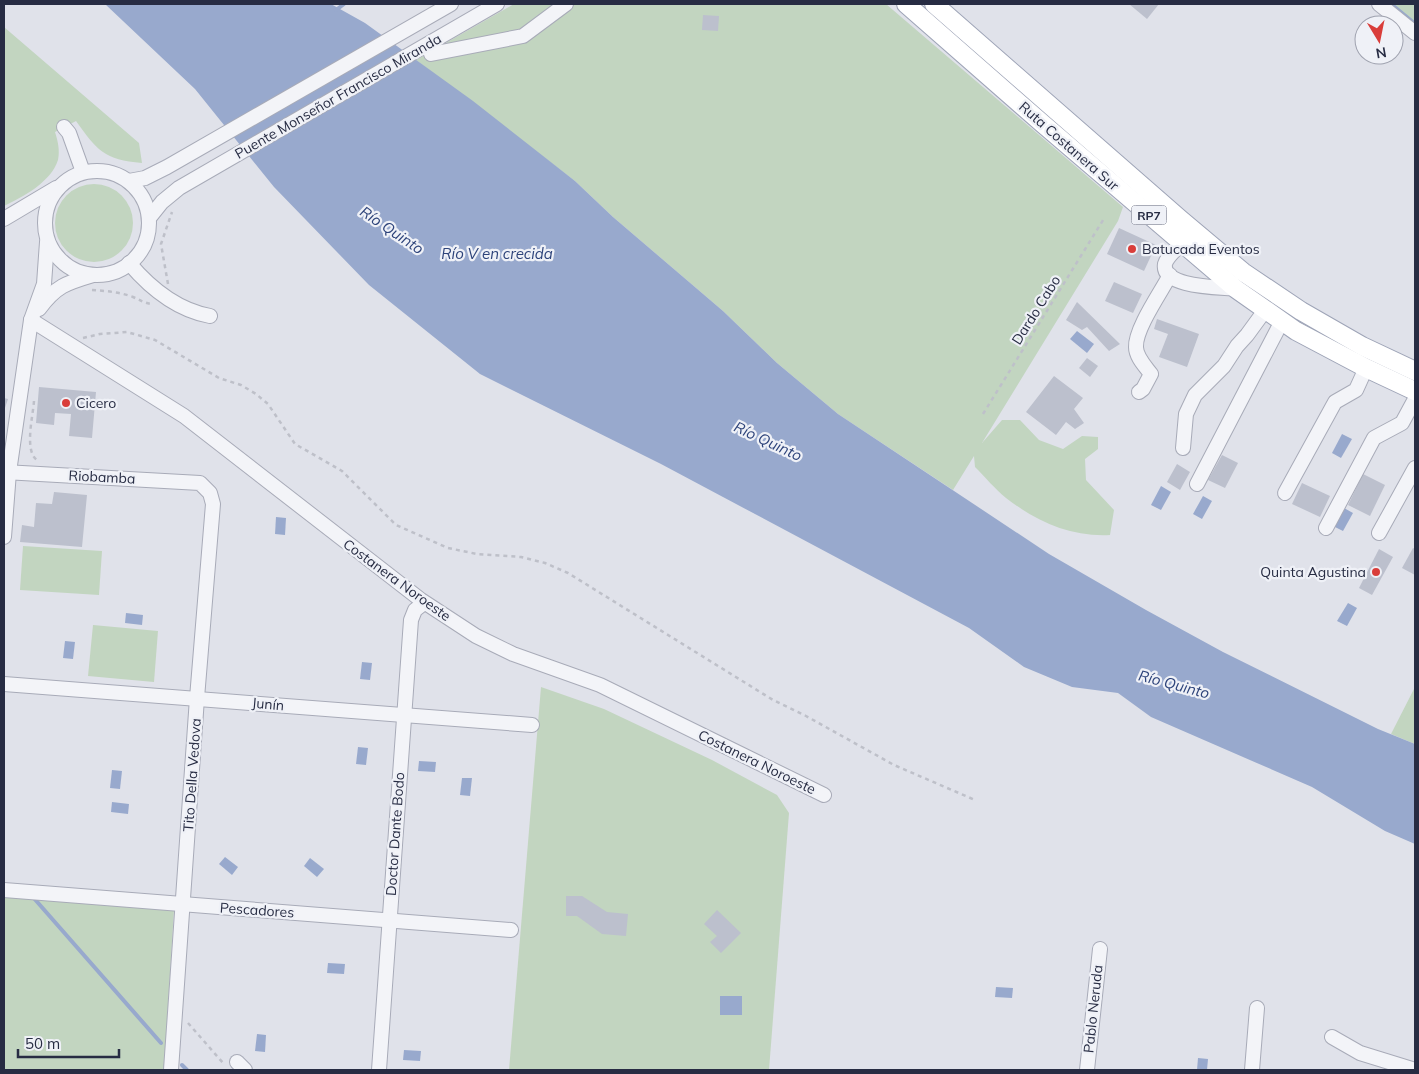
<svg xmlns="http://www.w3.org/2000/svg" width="1419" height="1074" font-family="Mulish,sans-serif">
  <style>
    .green { fill: #c2d5c0 }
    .water { fill: #98a9cd }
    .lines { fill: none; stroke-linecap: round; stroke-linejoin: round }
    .stream { stroke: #98a9cd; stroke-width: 4 }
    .building { fill: #bcc0cd }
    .minor-casing { stroke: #a8abb8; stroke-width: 16 }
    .major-casing { stroke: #9ea4b7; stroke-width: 20 }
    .path { stroke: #bec0c9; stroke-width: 2.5; stroke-dasharray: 4 4; stroke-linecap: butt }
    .minor { stroke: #f3f4f8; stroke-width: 14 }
    .major { stroke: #fff; stroke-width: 18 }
    .poi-dot { fill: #d93d3a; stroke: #eff1f7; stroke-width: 2 }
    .labels { text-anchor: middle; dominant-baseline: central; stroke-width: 4.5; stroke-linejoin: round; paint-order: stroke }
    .shield { fill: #eff1f7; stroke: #636779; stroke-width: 1 }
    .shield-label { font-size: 12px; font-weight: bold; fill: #272c43 }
    .street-label { font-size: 14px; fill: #272c43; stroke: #eff1f7 }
    .poi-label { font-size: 14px; fill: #272c43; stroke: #eff1f7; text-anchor: start }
    .water-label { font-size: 15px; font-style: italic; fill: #2d437a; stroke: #eff1f7 }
  </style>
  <rect width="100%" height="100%" fill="#e0e2ea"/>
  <g class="green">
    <path d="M514,4H886L1123,207L1118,221L982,443L1002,420H1020L1039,440L1063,449L1082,436L1098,437V449L1085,459L1086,480L1114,510L1110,535C1071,537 1037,522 1006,498C995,489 985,477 975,467L974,456L953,490L838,414L777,363L723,311L613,217L575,181L416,60Z"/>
    <polygon points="1391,4 1415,4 1415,24 1414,23"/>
    <path d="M4,27L139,143L142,163C104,160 97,150 76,121L55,132C58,141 60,151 58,160C51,182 23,197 4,206Z"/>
    <circle cx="94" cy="223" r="39"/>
    <polygon points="23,546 102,551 99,595 20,590"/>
    <polygon points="93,625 158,631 154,682 88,676"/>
    <polygon points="541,687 604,709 712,760 777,795 789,813 769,1070 509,1070"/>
    <polygon points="1415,687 1415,744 1391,734"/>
    <polygon points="4,895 174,910 164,1070 4,1070"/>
  </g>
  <g class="water">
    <polygon points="105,4 331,4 365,23 473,101 575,181 613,217 723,311 777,363 838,414 1049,554 1146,610 1223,652 1378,729 1415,744 1415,844 1385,831 1312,787 1151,717 1118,693 1072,687 1024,667 969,628 661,464 480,374 369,285 274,187 195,89"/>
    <polygon points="1077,331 1094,344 1087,353 1070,339"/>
    <polygon points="1342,434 1352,439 1341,458 1332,453"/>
    <polygon points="1161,486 1171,492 1161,510 1151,505"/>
    <polygon points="1203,496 1212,501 1202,519 1193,514"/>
    <polygon points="1344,508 1353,513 1343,531 1333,526"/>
    <polygon points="276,517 286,518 285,535 275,534"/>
    <polygon points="1348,603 1357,608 1347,626 1337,621"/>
    <polygon points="126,613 143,615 142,625 125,623"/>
    <polygon points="65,641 75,642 73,659 63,658"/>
    <polygon points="362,662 372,663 370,680 360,679"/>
    <polygon points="358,747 368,748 366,765 356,764"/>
    <polygon points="419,761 436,762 435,772 418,771"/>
    <polygon points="112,770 122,771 120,789 110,788"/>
    <polygon points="462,778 472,778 470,796 460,795"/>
    <polygon points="112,802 129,804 128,814 111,812"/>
    <polygon points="225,857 238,867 232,875 219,864"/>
    <polygon points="310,858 324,869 317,877 304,866"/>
    <polygon points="328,963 345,964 344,974 327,973"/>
    <polygon points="996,987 1013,988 1012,998 995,997"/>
    <rect x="720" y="996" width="22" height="19"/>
    <polygon points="257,1034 266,1035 265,1052 255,1051"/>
    <polygon points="404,1050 421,1051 420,1061 403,1060"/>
    <polygon points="1198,1058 1208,1059 1207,1070 1197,1070"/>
  </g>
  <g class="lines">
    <g class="stream">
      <polyline points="1391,4 1414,23"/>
      <polyline points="336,10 344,4"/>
      <polyline points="32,896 161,1043"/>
      <polyline points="182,1065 187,1070"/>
    </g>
  </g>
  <g class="building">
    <polygon points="1129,4 1159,4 1147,19"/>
    <polygon points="703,15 719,16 718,31 702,30"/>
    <polygon points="1119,228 1156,245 1144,271 1107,254"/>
    <polygon points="1114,282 1142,294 1133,313 1105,301"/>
    <polygon points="1077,302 1120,344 1109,351 1087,327 1082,330 1066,320"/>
    <polygon points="1157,319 1199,334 1187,367 1159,357 1168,334 1154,329"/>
    <polygon points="1087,358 1098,366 1090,377 1079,368"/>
    <polygon points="1054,376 1083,398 1074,409 1084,423 1075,429 1066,422 1056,435 1026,412"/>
    <polygon points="39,387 96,392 92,438 69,436 71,414 55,413 54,425 36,423"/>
    <polygon points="4,398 8,399 4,411"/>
    <polygon points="1222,455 1238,463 1225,488 1208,480"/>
    <polygon points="1177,464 1190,472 1180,490 1167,482"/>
    <polygon points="1363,474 1385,485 1370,516 1348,505"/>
    <polygon points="1302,483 1330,496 1320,517 1292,504"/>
    <polygon points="54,492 87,495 82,547 20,542 22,525 34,527 36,503 52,504"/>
    <polygon points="1413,548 1415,549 1415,575 1402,568"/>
    <polygon points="1379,549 1393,557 1372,595 1359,588"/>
    <polygon points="566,896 582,896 607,912 628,914 626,936 602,934 577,916 566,916"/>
    <polygon points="717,910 741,933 721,953 710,942 717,936 704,924"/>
  </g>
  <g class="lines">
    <g class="minor-casing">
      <g id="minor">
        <polyline points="1379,4 1415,33"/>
        <polyline points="431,54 523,36 566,4"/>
        <polyline points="64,127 69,133 83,172"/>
        <circle cx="97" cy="223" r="52"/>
        <polyline points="129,181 145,178 167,167 451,4"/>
        <polyline points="150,217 162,202 179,188 497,4"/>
        <polyline points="4,219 56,188"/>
        <path d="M1182,243C1177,249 1167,256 1165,264C1161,288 1222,287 1236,289"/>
        <path d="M129,263C151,289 177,310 210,316"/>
        <path d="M39,309C56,286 66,283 93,275"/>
        <polyline points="31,320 184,416 421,600 476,636 513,654 600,685 824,795"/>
        <path d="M1139,392L1143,389L1151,374C1145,366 1136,357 1136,347C1135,329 1161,292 1170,275"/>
        <polyline points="1183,448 1186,414 1195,395 1224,366 1237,346 1247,335 1266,309"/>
        <polyline points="4,472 200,483 210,493 213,504 197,698 171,1070"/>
        <polyline points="1197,484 1282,321"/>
        <polyline points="1285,493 1335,402 1356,390 1366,368"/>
        <polyline points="1326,528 1374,438 1402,423 1415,399"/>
        <polyline points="1379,533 1415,468"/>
        <polyline points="4,537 9,472 31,320 44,284 47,242"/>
        <polyline points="4,684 532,725"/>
        <polyline points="4,890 511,930"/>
        <polyline points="1332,1037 1360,1053 1415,1070"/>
        <polyline points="237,1062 245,1070"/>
        <polyline points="379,1070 411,620 415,610 424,603"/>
        <polyline points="1087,1070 1100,949"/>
        <polyline points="1252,1070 1257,1008"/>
      </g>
    </g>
    <g class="major-casing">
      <g id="major">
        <polyline points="906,4 1043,124 1236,289 1296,331 1366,368 1415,391"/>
        <polyline points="934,4 1180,219 1243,272 1301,311 1362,346 1415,371"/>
      </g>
    </g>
    <g class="path">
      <polyline points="168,284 161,244 172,212"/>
      <path d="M92,290C106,291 120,292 133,297C140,300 144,303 152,304"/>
      <polyline points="83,338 100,334 127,332 155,340 219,378 241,385 256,394 268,404 295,444 342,471 396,525 448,548 477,554 521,557 545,563 568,573 773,700 806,716 894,765 975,800"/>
      <path d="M34,401C33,416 24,451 37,460"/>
      <polyline points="983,414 1105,217"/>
      <polyline points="188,1023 224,1064"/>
    </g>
    <use href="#minor" class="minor"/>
    <use href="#major" class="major"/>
  </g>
  <g class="poi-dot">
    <circle cx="1132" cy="249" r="5"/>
    <circle cx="66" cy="403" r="5"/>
    <circle cx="1376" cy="572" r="5"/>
  </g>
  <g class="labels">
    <rect class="shield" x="1131.5" y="205.5" width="35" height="19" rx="4"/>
    <g class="shield-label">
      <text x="1149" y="215">RP7</text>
    </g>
    <g class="street-label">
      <text transform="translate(338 96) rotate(-30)">Puente Monseñor Francisco Miranda</text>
      <text transform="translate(1069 146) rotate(41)">Ruta Costanera Sur</text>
      <text transform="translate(1036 310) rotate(-58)">Dardo Cabo</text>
      <text transform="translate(102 477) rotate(3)">Riobamba</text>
      <text transform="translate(397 580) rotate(36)">Costanera Noroeste</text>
      <text transform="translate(268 704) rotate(5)">Junín</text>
      <text transform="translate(757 762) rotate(26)">Costanera Noroeste</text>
      <text transform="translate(192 775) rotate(-86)">Tito Della Vedova</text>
      <text transform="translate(395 834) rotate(-86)">Doctor Dante Bodo</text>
      <text transform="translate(257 910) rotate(4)">Pescadores</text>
      <text transform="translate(1093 1009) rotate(-84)">Pablo Neruda</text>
    </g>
    <g class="poi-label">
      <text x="1142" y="249">Batucada Eventos</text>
      <text x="76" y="403">Cicero</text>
      <text x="1366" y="572" text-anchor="end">Quinta Agustina</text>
    </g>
    <g class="water-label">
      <text transform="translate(392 230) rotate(34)">Río Quinto</text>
      <text x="497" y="253">Río V en crecida</text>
      <text transform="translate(768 441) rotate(25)">Río Quinto</text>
      <text transform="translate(1174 684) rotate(15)">Río Quinto</text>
    </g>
  </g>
  <rect width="1419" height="1074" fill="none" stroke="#272c43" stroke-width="10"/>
  <g transform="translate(1379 40) rotate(170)"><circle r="24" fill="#eff1f7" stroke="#9fa2af"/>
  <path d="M0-4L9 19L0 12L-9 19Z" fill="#d93d3a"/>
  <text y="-8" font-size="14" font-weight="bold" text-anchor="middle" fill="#272c43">N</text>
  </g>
  <path d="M18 1049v8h101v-8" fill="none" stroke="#272c43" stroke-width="2.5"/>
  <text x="25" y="1049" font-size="15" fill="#272c43" stroke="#eff1f7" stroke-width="4" paint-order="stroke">50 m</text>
</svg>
